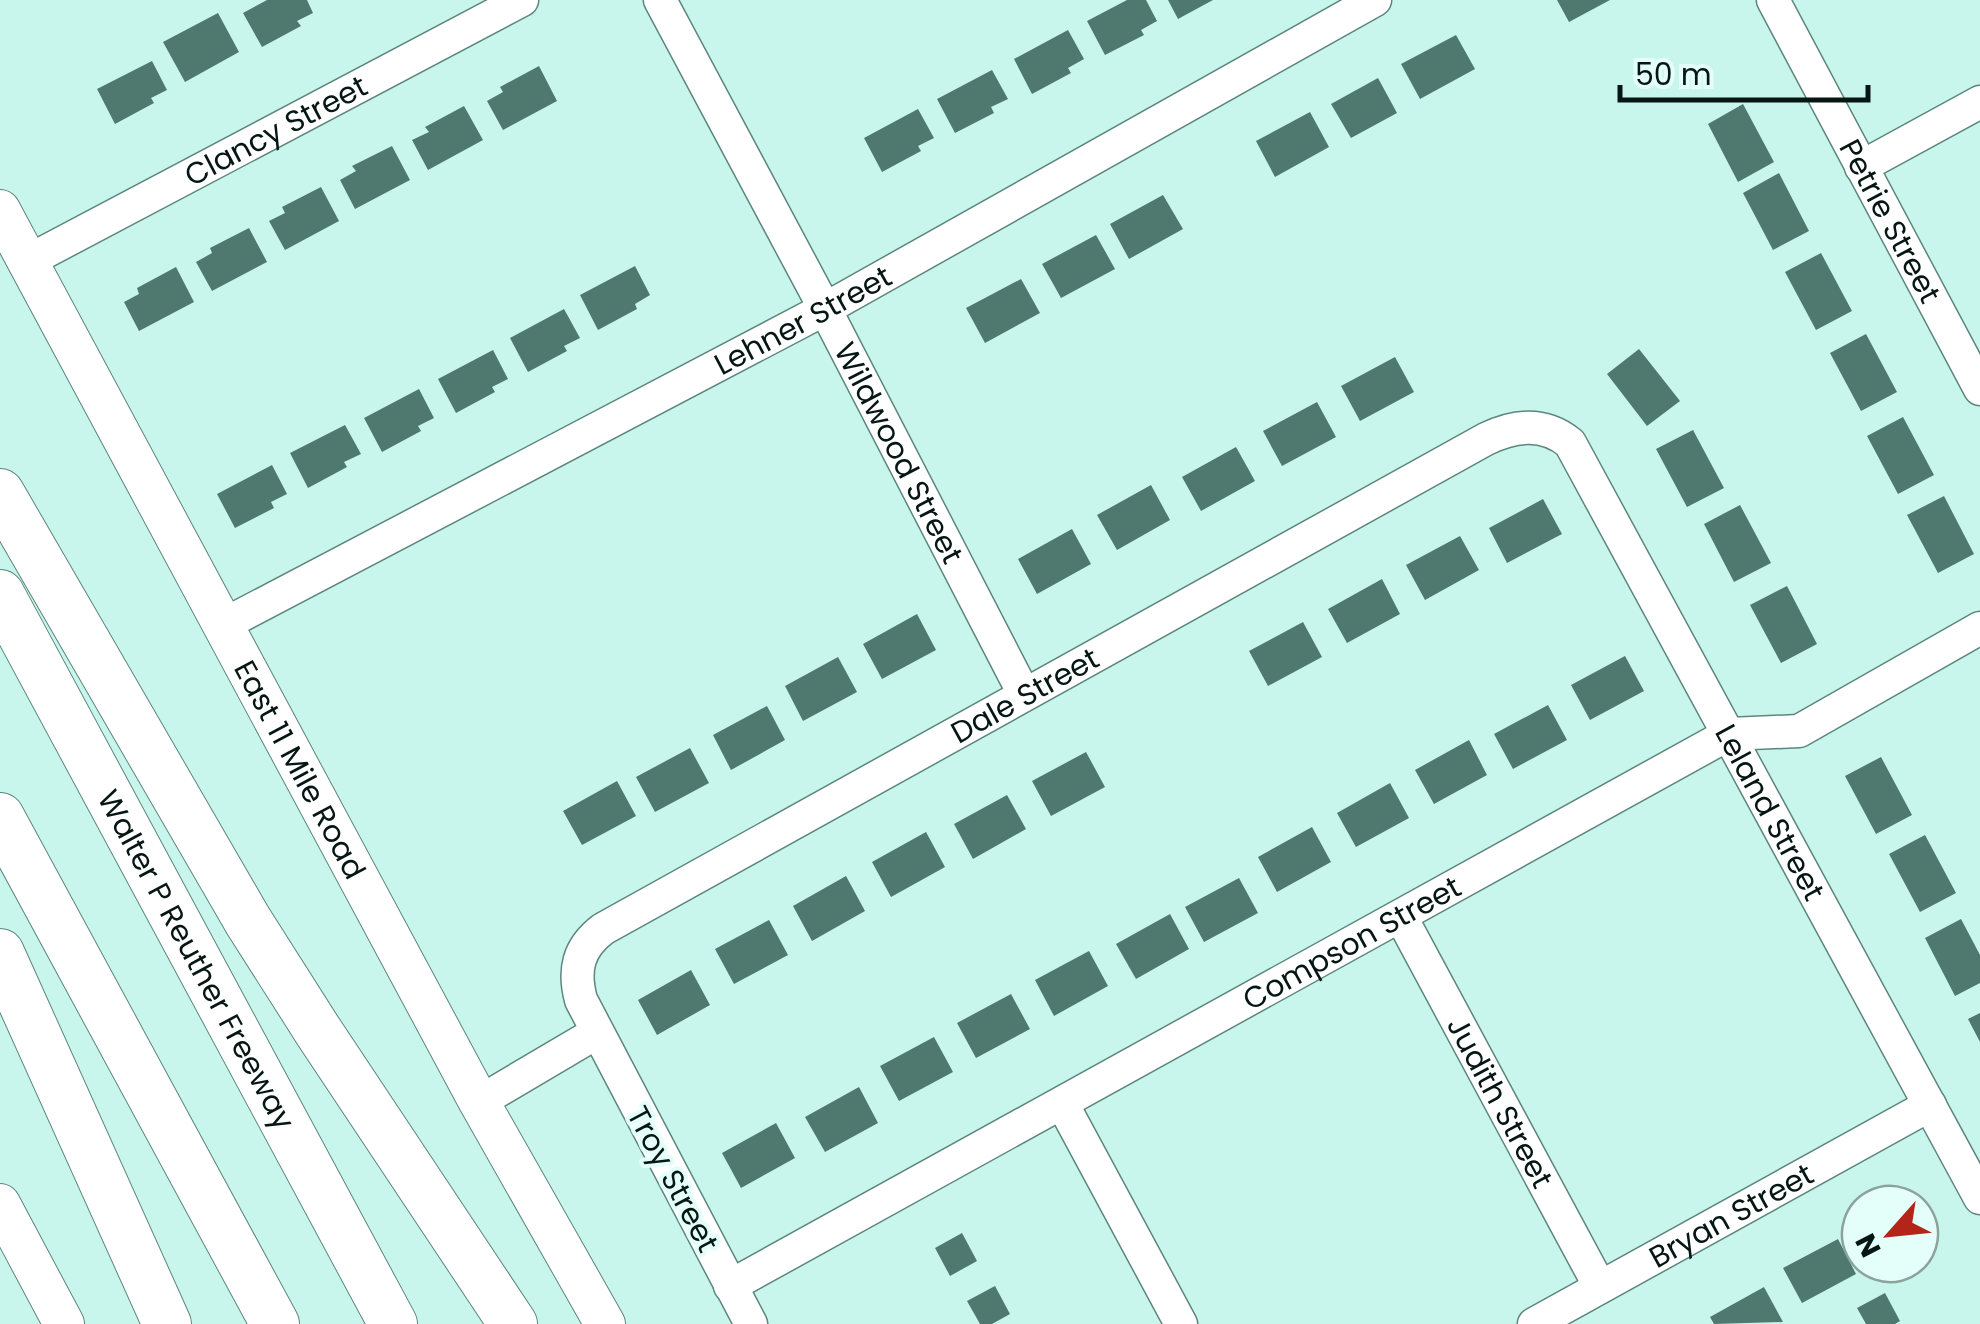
<svg xmlns="http://www.w3.org/2000/svg" width="1980" height="1324" font-family="Poppins,sans-serif">
  <style>
    .building { fill: #4f786f }
    .lines { fill: none; stroke-linecap: round; stroke-linejoin: round }
    .minor-casing { stroke: #5d867e; stroke-width: 35 }
    .major-casing { stroke: #5d867e; stroke-width: 42 }
    .highway-casing { stroke: #5d867e; stroke-width: 50 }
    .minor { stroke: #fff; stroke-width: 32 }
    .major { stroke: #fff; stroke-width: 40 }
    .highway { stroke: #fff; stroke-width: 48 }
    .labels { text-anchor: middle; dominant-baseline: central; stroke-width: 8; stroke-linejoin: round; paint-order: stroke }
    .street-label { font-size: 30px; fill: #061613; stroke: #e4fff9 }
  </style>
  <rect width="100%" height="100%" fill="#c9f6ec"/>
  <g class="building">
    <polygon points="267,0 307,0 313,13 297,21 301,26 262,47 243,13"/>
    <polygon points="1127,0 1146,0 1157,21 1141,30 1144,35 1105,55 1087,21"/>
    <polygon points="1168,0 1213,0 1178,19"/>
    <polygon points="1557,0 1610,0 1569,22"/>
    <polygon points="218,13 239,52 185,82 163,42"/>
    <polygon points="1068,30 1084,59 1068,68 1071,73 1032,94 1014,59"/>
    <polygon points="1456,35 1475,69 1420,99 1401,64"/>
    <polygon points="152,61 167,90 151,98 154,103 115,124 97,89"/>
    <polygon points="539,66 557,101 503,130 487,101 503,92 500,87"/>
    <polygon points="992,70 1008,99 991,107 994,113 955,133 937,99"/>
    <polygon points="1378,78 1397,113 1351,138 1331,104"/>
    <polygon points="1743,104 1774,162 1738,182 1708,124"/>
    <polygon points="464,106 483,140 428,170 412,140 429,132 425,127"/>
    <polygon points="918,109 934,138 918,146 921,151 882,172 864,138"/>
    <polygon points="1310,112 1329,147 1275,177 1256,141"/>
    <polygon points="392,146 410,180 355,209 340,180 356,171 352,166"/>
    <polygon points="1779,173 1809,231 1773,250 1743,193"/>
    <polygon points="321,187 339,221 285,250 269,221 285,213 282,207"/>
    <polygon points="1163,195 1183,229 1129,259 1110,224"/>
    <polygon points="249,228 267,262 212,291 196,262 212,253 210,248"/>
    <polygon points="1096,235 1115,269 1061,298 1042,264"/>
    <polygon points="1821,253 1852,311 1816,330 1785,272"/>
    <polygon points="635,266 650,295 635,304 637,309 598,330 580,295"/>
    <polygon points="176,267 194,302 139,331 124,302 139,294 137,288"/>
    <polygon points="1021,279 1040,313 985,343 966,308"/>
    <polygon points="564,309 580,338 564,346 567,351 528,372 510,338"/>
    <polygon points="1866,334 1897,392 1861,411 1830,353"/>
    <polygon points="1639,349 1680,401 1647,426 1607,374"/>
    <polygon points="493,350 508,379 492,387 495,392 456,413 438,379"/>
    <polygon points="1395,357 1414,392 1360,421 1341,386"/>
    <polygon points="419,389 434,418 418,426 421,431 382,452 364,418"/>
    <polygon points="1317,402 1336,437 1282,466 1263,431"/>
    <polygon points="1903,417 1934,475 1898,494 1867,436"/>
    <polygon points="345,425 361,454 344,462 347,467 308,488 290,453"/>
    <polygon points="1693,430 1724,488 1687,507 1656,449"/>
    <polygon points="1236,447 1255,481 1201,511 1182,477"/>
    <polygon points="272,465 287,494 271,502 274,508 235,528 217,494"/>
    <polygon points="1151,485 1170,520 1117,550 1097,515"/>
    <polygon points="1944,496 1974,554 1938,573 1907,515"/>
    <polygon points="1543,499 1562,534 1507,563 1489,528"/>
    <polygon points="1740,505 1771,563 1734,582 1704,524"/>
    <polygon points="1072,529 1091,564 1037,594 1018,559"/>
    <polygon points="1460,536 1479,570 1425,600 1406,565"/>
    <polygon points="1382,579 1400,614 1347,643 1328,609"/>
    <polygon points="1787,586 1817,644 1781,663 1750,605"/>
    <polygon points="917,614 936,650 882,679 863,644"/>
    <polygon points="1303,622 1322,657 1268,686 1249,651"/>
    <polygon points="1625,656 1644,691 1590,720 1571,685"/>
    <polygon points="838,657 857,692 803,721 785,686"/>
    <polygon points="1548,705 1567,740 1513,769 1494,734"/>
    <polygon points="767,706 785,740 731,770 713,735"/>
    <polygon points="1469,740 1487,775 1434,804 1415,770"/>
    <polygon points="690,748 709,783 655,812 636,777"/>
    <polygon points="1086,752 1105,787 1051,816 1032,781"/>
    <polygon points="1881,757 1912,815 1876,834 1845,776"/>
    <polygon points="617,781 636,816 582,845 563,811"/>
    <polygon points="1390,783 1409,818 1356,847 1337,813"/>
    <polygon points="1007,795 1026,829 973,859 954,824"/>
    <polygon points="1312,827 1331,862 1277,892 1258,857"/>
    <polygon points="926,832 945,867 891,897 872,862"/>
    <polygon points="1925,835 1956,893 1920,912 1889,854"/>
    <polygon points="846,876 865,911 812,941 793,906"/>
    <polygon points="1239,878 1258,913 1204,942 1185,907"/>
    <polygon points="1170,914 1189,949 1136,979 1116,944"/>
    <polygon points="1961,919 1980,955 1980,983 1955,996 1925,938"/>
    <polygon points="769,920 788,955 734,984 715,949"/>
    <polygon points="1089,951 1108,986 1054,1016 1035,980"/>
    <polygon points="691,970 710,1005 657,1035 638,1000"/>
    <polygon points="1011,994 1030,1029 976,1058 957,1023"/>
    <polygon points="1980,1013 1980,1042 1968,1019"/>
    <polygon points="934,1037 953,1072 899,1101 880,1066"/>
    <polygon points="859,1087 878,1123 825,1152 805,1117"/>
    <polygon points="776,1123 795,1158 741,1188 722,1153"/>
    <polygon points="1920,1202 1939,1236 1920,1246"/>
    <polygon points="962,1233 977,1261 950,1276 935,1248"/>
    <polygon points="1838,1239 1856,1274 1802,1303 1783,1268"/>
    <polygon points="995,1286 1010,1314 992,1324 980,1324 967,1301"/>
    <polygon points="1764,1287 1783,1322 1714,1324 1710,1317"/>
    <polygon points="1885,1293 1900,1321 1895,1324 1866,1324 1857,1308"/>
  </g>
  <g class="lines">
    <g class="minor-casing">
      <g id="minor">
        <path id="s1" d="M660,0L825,309L1024,694"/>
        <path id="s2" d="M1773,0L1980,389"/>
        <polyline points="1861,167 1980,102"/>
        <path id="s3" d="M28,261L522,0"/>
        <path id="s4" d="M223,625L825,309L1375,0"/>
        <path id="s5" d="M1401,917L1600,1287"/>
        <polyline points="479,1102 596,1033"/>
        <polyline points="1063,1105 1181,1324"/>
        <path id="s6" d="M730,1286L1729,734L1799,731L1980,628"/>
        <path id="s7" d="M751,1324L581,1000C573,970 578,948 603,929L1486,439C1515,425 1544,422 1570,443L1980,1198"/>
        <path id="s8" d="M1534,1324L1930,1105"/>
      </g>
    </g>
    <g class="major-casing">
      <g id="major">
        <path id="s9" d="M0,210L479,1102L605,1324"/>
        <polyline points="0,1204 64,1324"/>
      </g>
    </g>
    <g class="highway-casing">
      <g id="highway">
        <polyline points="0,493 248,921 318,1031 513,1324"/>
        <path id="s10" d="M0,594L393,1324"/>
        <polyline points="0,817 275,1324"/>
        <polyline points="0,953 167,1324"/>
      </g>
    </g>
    <use href="#minor" class="minor"/>
    <use href="#major" class="major"/>
    <use href="#highway" class="highway"/>
  </g>
  <g class="labels">
    <g class="street-label">
      <text stroke="none"><textPath href="#s3" startOffset="280">Clancy Street</textPath></text>
      <text stroke="none"><textPath href="#s2" startOffset="250">Petrie Street</textPath></text>
      <text stroke="none"><textPath href="#s4" startOffset="655">Lehner Street</textPath></text>
      <text stroke="none"><textPath href="#s1" startOffset="512">Wildwood Street</textPath></text>
      <text stroke="none"><textPath href="#s7" startOffset="928">Dale Street</textPath></text>
      <text stroke="none"><textPath href="#s9" startOffset="635">East 11 Mile Road</textPath></text>
      <text stroke="none"><textPath href="#s7" startOffset="1965">Leland Street</textPath></text>
      <text stroke="none"><textPath href="#s6" startOffset="710">Compson Street</textPath></text>
      <text stroke="none"><textPath href="#s10" startOffset="415">Walter P Reuther Freeway</textPath></text>
      <text stroke="none"><textPath href="#s5" startOffset="210">Judith Street</textPath></text>
      <text transform="translate(673 1179) rotate(62)">Troy Street</text>
      <text stroke="none"><textPath href="#s8" startOffset="225">Bryan Street</textPath></text>
    </g>
  </g>
  <g transform="translate(1890 1234) rotate(243)"><circle r="48" fill="#e4fff9" stroke="#8ba29d" stroke-width="2.5"/>
  <path d="M0-8L18 38L0 25L-18 38Z" fill="#b32519"/>
  <text y="-15" font-size="28" font-weight="bold" text-anchor="middle" fill="#061613">N</text>
  </g>
  <path d="M1620 85v15h248v-15" fill="none" stroke="#061613" stroke-width="5"/>
  <text x="1635" y="85" font-size="30" fill="#061613" stroke="#e4fff9" stroke-width="8" paint-order="stroke">50 m</text>
</svg>
